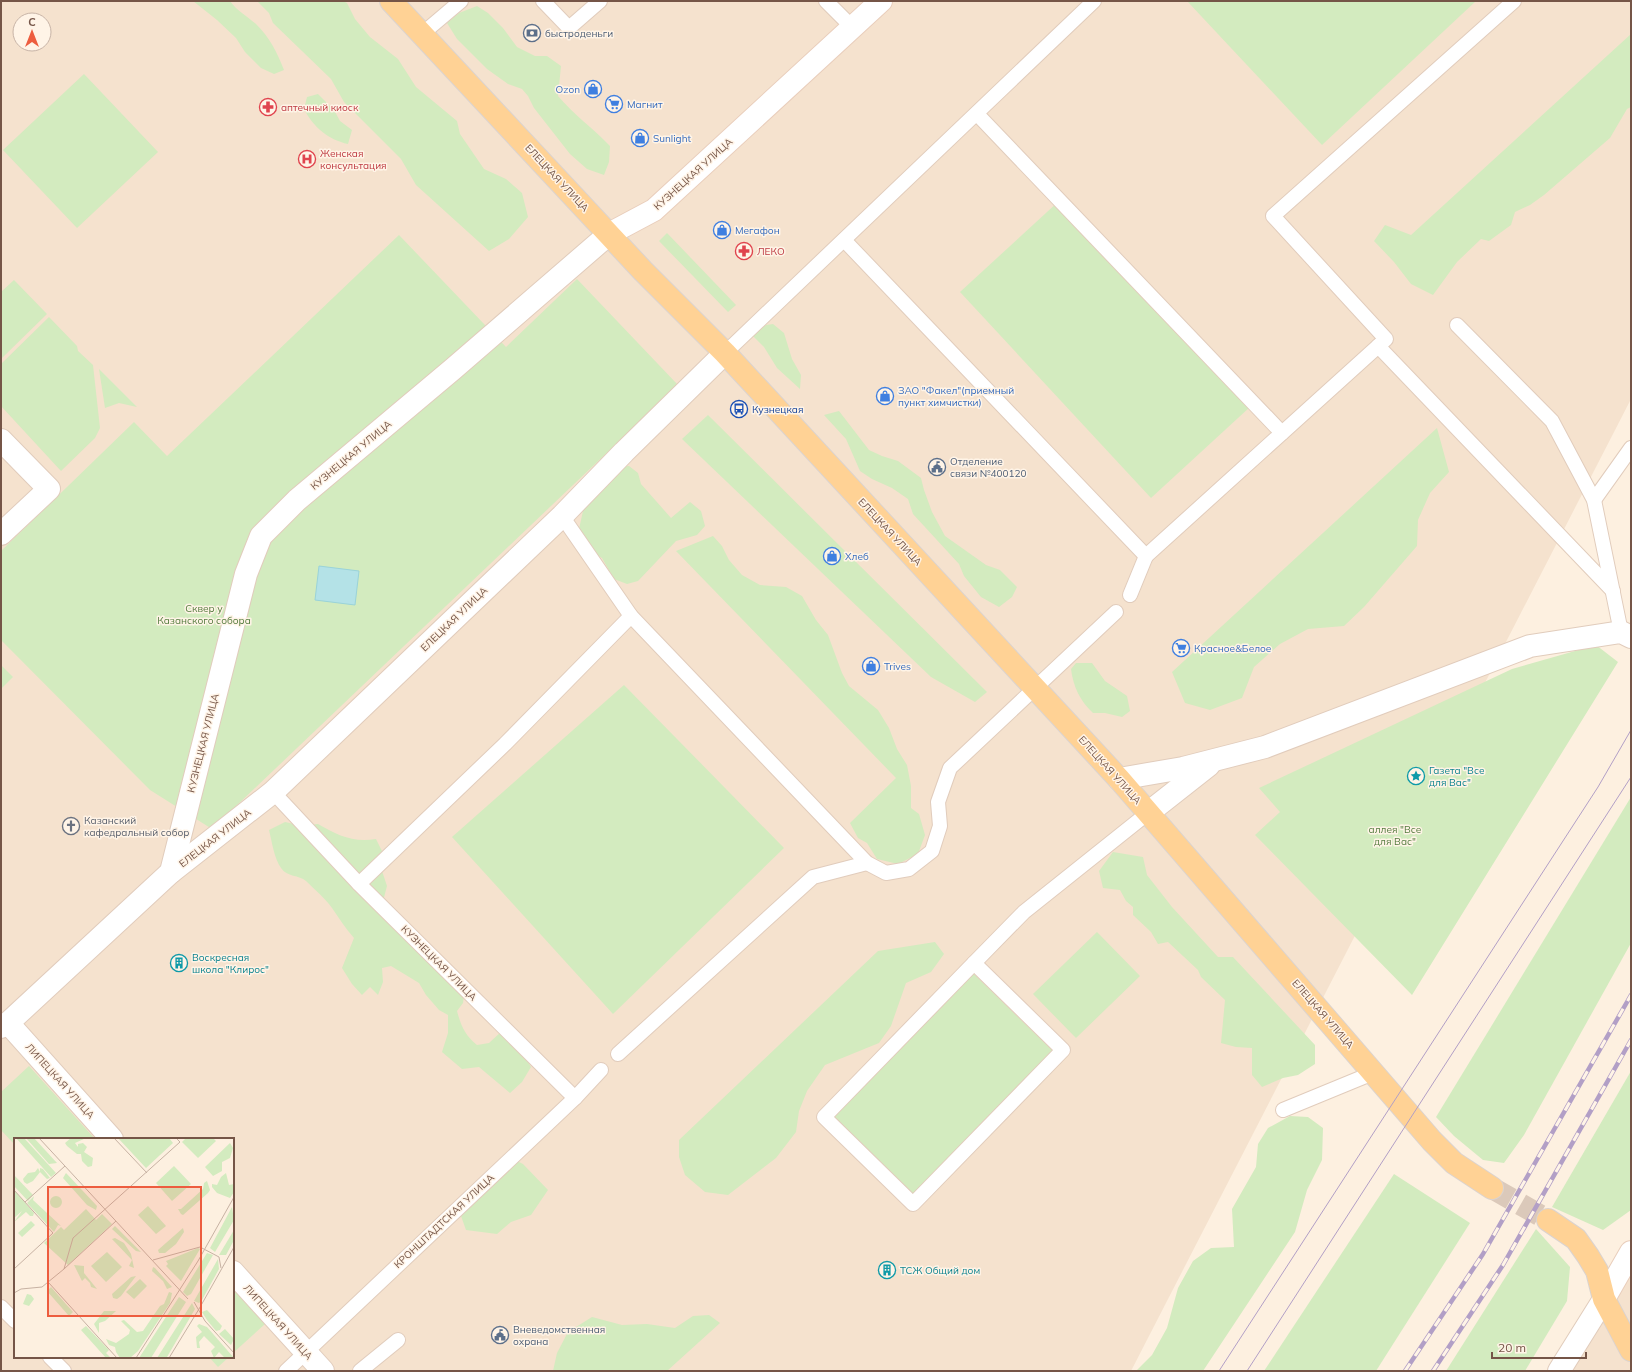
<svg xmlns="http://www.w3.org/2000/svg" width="1632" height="1372" font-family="Mulish,sans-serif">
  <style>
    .residential { fill: #f5e2ce; fill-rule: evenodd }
    .green { fill: #d3ebbf }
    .water { fill: #b4e2e7; stroke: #9ad3d9 }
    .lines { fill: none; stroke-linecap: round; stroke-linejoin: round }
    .primary-tunnel { stroke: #dbc9ba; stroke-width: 22; stroke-dasharray: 22 11; stroke-linecap: butt }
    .lane-casing { stroke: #e1ccbc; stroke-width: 16 }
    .street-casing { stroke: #e1ccbc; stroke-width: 24 }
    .secondary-casing { stroke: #e9cebc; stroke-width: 24 }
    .primary-casing { stroke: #dbd3cf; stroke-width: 24 }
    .lane { stroke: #fff; stroke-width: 14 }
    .street { stroke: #fff; stroke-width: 22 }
    .secondary { stroke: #fff; stroke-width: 22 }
    .primary { stroke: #ffd295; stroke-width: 22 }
    .tram { stroke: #b29fc6; stroke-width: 1 }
    .rail-casing { stroke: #b29fc6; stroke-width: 4.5 }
    .rail { stroke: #fff4e7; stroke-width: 3; stroke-dasharray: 9; stroke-linecap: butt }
    .labels { text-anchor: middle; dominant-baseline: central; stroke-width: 3; stroke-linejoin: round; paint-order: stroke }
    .service-label { font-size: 10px; fill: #4e5e75; stroke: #fff4e7; text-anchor: start }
    .shop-label { font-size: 10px; fill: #366cbe; stroke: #fff4e7; text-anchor: start }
    .health-label { font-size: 10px; fill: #be3a42; stroke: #fff4e7; text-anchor: start }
    .street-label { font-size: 10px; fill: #755547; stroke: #fff4e7 }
    .transit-label { font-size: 10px; fill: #164399; stroke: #fff4e7; text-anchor: start }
    .park-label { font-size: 10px; fill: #547b3e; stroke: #fff4e7 }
    .culture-label { font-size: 10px; fill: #0d838f; stroke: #fff4e7; text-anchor: start }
    .worship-label { font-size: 10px; fill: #5b616d; stroke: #fff4e7; text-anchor: start }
    .inset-road { fill: none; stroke: #c7b2a3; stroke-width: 1 }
    .view { fill: #ed5d3f; fill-opacity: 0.15; stroke: #ed5d3f; stroke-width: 2 }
    .inset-edge { fill: none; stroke: #755547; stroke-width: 2 }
  </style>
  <rect width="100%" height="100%" fill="#fdf0e0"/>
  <g class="residential">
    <path d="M1,1H1631V399L1131,1371H1ZM20,20H44V44H20ZM15,1139H233V1357H15Z"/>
    <polygon points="1631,1267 1631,1371 1566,1371"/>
  </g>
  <g class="green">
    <path d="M193,1H230C237,11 247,16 256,24C270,38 277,52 284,70L274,74L261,68L245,52L236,38L217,20Z"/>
    <polygon points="257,1 343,1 347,3 355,19 370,37 398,59 416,87 457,121 460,134 484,169 506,179 522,193 528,217 509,239 489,251 416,185 401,159 344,102 331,79 273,23 269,13"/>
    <polygon points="1187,1 1476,1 1322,145"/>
    <path d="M477,6L488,13L503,28L517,47L535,56H547L561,66L558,96C574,115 593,128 610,146L609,162L604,175L587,169L570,154L534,108L528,96L522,89L508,84L487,69L457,39L447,23L459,13Z"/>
    <polygon points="1631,34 1631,107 1627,109 1610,138 1544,195 1530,205 1515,212 1511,225 1489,241 1481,239 1457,262 1433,295 1411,284 1394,262 1374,241 1385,225 1411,235"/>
    <polygon points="84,74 158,152 77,228 3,150"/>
    <path d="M318,94L334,110L340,121L352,130L348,144C329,140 313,127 304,109L307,97Z"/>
    <polygon points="1059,201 1250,407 1151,498 960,292"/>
    <polygon points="667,233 736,305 728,312 659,241"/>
    <polygon points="399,235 506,347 577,279 678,385 212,829 150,790 1,640 1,551 134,422 167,456"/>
    <polygon points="14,280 47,314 1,359 1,292"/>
    <polygon points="49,317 77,346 78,351 93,365 100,428 95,438 61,471 1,406 1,364"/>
    <polygon points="773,324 784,333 792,359 801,375 800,389 777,368 764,347 751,334 766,325"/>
    <polygon points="99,369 137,407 119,403 105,408"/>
    <polygon points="839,411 869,450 882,456 898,461 921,478 924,490 932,512 945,536 986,565 1000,570 1017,587 1012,597 999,607 981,597 964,576 959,564 913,514 908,499 892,488 872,479 860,471 846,439 824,415"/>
    <polygon points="708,415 987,692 975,702 931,677 682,439"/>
    <polygon points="1437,428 1449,472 1430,493 1418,520 1417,546 1364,607 1344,626 1308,629 1280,644 1254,667 1242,698 1210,710 1185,703 1172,672"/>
    <polygon points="629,466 638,473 641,484 671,518 690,502 701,511 705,526 697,535 676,541 638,581 627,584 614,579 602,558 589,551 577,538 583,511 576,500 618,467"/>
    <polygon points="713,536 722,546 729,560 742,575 760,585 786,587 802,596 816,620 828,635 842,673 849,686 878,710 889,728 897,749 907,765 911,786 911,808 919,814 925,835 918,854 898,864 877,859 867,843 858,838 850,823 896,778 676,551"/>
    <polygon points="1596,645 1618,662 1412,995 1255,835 1280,812 1259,788 1512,669"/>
    <path d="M1076,663H1092L1105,681L1127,696L1130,711L1122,717L1105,713H1093C1080,701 1073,686 1071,669Z"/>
    <polygon points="1,665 13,677 1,689"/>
    <polygon points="624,685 784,848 613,1014 452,837"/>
    <polygon points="1631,797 1631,943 1524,1135 1504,1163 1483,1160 1454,1136 1436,1117"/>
    <path d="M285,822L303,826L318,824C337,835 353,843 376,839L382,851V871L387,886L381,909L464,995L463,1003L457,1011C461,1026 465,1035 477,1045L489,1043L502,1031L523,1054L531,1067L522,1082L510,1093L479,1067L462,1069L442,1052L448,1033V1015L439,1010L426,995L419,983L391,966L382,968L383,982L378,995L370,987L362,995L352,984L342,968L354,938C345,928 339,918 332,908C325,898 314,889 306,881C299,875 287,877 281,868C274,858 272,842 269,830Z"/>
    <polygon points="1113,852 1143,857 1147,875 1172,907 1218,957 1233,957 1315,1045 1315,1064 1298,1075 1283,1078 1262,1087 1252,1075 1252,1048 1236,1047 1221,1043 1225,1000 1201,977 1198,970 1168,942 1158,944 1151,932 1133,915 1133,907 1126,901 1120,890 1103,888 1099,871"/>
    <polygon points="1097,932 1140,976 1076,1038 1033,994"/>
    <polygon points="935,942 944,954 931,972 906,983 891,1026 879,1043 825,1065 807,1091 799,1111 796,1132 776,1158 728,1195 705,1192 685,1175 679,1157 679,1140 878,951"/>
    <polygon points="973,973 1053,1051 913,1195 833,1118"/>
    <polygon points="29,1066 95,1139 15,1139 15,1145 1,1130 1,1092"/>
    <polygon points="1631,1071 1631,1210 1603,1230 1552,1207"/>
    <polygon points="1290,1116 1308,1117 1323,1128 1322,1160 1307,1190 1295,1232 1203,1371 1136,1371 1152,1355 1167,1328 1178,1288 1193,1261 1211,1248 1234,1247 1232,1209 1256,1167 1258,1144 1268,1128"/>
    <polygon points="511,1158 523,1164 548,1190 531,1215 511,1222 497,1234 466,1230 461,1216 462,1198"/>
    <polygon points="1394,1174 1470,1223 1376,1371 1264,1371"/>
    <polygon points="1536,1229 1570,1267 1567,1301 1525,1371 1446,1371"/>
    <polygon points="233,1289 265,1324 233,1353"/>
    <polygon points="709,1315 720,1323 667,1371 553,1371 557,1353 568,1332 592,1317 622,1325 647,1324 675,1328 693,1316"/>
    <polygon points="209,1357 229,1357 218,1367"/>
  </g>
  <polygon class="water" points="319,566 359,571 355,605 315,600"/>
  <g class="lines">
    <polyline class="primary-tunnel" points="1492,1188 1548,1220"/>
    <g class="lane-casing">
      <g id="lane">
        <polyline points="543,1 569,28 600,1"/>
        <polyline points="826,1 852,27"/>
        <polyline points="422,34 461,1"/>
        <polyline points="977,114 1282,433 1386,339 1273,216 1514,1"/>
        <polyline points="844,240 1146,556 1282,433"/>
        <polyline points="1457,325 1552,421 1594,500 1621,632"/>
        <polyline points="1378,346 1613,591"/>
        <polyline points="725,353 1094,1"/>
        <polyline points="1594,500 1631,448"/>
        <polyline points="562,516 631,616 867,863 886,873 909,869 932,851 940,826 938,802 950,768 1116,612"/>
        <polyline points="1130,595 1146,556"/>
        <polyline points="273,792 359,884 575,1098"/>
        <polyline points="359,884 505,744 631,616"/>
        <polygon points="974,963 1063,1050 913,1204 824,1117"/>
        <polyline points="974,963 1024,912 1148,813"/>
        <polyline points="618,1054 813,877 867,863"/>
        <polyline points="1283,1110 1373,1073"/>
        <polyline points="1,1307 15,1321"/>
        <polyline points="50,1357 64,1371"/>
        <polyline points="286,1371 575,1098 601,1070"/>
        <polyline points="360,1371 398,1340"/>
      </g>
    </g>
    <g class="street-casing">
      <g id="street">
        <polyline points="1,440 49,489 1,534"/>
        <polyline points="1119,779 1183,768 1265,747 1530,646 1621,632 1631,637"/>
        <polyline points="1148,813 1209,765"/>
        <polyline points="171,872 273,792 562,516 624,452 725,353"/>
        <polyline points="8,1023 112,1139"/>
        <polyline points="1,1027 8,1023 171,872 246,574 261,536 297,500 453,369 609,234"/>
        <polyline points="233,1272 323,1371"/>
        <polyline points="1559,1371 1604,1299"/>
      </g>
    </g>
    <g class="secondary-casing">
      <g id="secondary">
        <polyline points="609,234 654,210 881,1"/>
        <polyline points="1604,1299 1631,1252"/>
      </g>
    </g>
    <g class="primary-casing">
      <g id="primary">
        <polyline points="391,1 643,271 725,353 1119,779 1432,1141 1454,1163 1492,1188"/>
        <polyline points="1548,1220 1576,1239 1588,1256 1597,1271 1604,1299 1631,1350"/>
      </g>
    </g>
    <use href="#lane" class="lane"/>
    <use href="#street" class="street"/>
    <use href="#secondary" class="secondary"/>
    <use href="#primary" class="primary"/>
    <g class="tram">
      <polyline points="1219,1371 1598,787 1631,730"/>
      <polyline points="1247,1371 1631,777"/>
    </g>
    <g class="rail-casing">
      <g id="rail">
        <polyline points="1405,1371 1483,1254 1631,995"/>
        <polyline points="1433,1371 1503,1265 1631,1040"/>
      </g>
    </g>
    <use href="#rail" class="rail"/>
  </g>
  <defs>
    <g id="bank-ring" transform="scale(0.9)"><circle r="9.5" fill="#fff4e7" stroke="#5c6f8a" stroke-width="1.5"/><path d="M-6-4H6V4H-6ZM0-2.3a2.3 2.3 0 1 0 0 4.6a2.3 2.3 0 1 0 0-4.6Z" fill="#5c6f8a"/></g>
    <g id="shop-ring" transform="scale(0.9)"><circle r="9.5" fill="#fff4e7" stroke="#3f7fe0" stroke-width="1.5"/><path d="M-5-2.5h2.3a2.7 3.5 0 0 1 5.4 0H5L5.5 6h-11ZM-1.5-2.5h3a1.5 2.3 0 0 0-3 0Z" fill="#3f7fe0"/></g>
    <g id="supermarket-ring" transform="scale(0.9)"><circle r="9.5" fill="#fff4e7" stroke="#3f7fe0" stroke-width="1.5"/><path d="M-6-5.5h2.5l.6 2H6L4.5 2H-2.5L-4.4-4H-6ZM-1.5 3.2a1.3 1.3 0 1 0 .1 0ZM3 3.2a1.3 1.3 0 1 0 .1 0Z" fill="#3f7fe0"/></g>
    <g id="pharmacy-ring" transform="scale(0.9)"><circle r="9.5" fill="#fff4e7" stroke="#e0444e" stroke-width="1.5"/><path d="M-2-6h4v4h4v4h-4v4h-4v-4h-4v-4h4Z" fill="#e0444e"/></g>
    <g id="hospital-ring" transform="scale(0.9)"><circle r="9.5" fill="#fff4e7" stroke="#e0444e" stroke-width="1.5"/><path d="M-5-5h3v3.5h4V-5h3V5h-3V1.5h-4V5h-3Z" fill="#e0444e"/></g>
    <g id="bus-ring" transform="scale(0.9)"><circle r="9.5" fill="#fff4e7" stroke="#1a4fb4" stroke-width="1.5"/><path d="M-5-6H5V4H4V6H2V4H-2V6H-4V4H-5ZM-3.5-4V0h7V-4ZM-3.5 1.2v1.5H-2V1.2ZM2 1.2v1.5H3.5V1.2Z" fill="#1a4fb4"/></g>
    <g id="civic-ring" transform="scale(0.9)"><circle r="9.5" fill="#fff4e7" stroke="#5c6f8a" stroke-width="1.5"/><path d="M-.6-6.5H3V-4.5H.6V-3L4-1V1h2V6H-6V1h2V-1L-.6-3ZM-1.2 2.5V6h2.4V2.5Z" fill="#5c6f8a"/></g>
    <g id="sight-ring" transform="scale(0.9)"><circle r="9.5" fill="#fff4e7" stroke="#0f9aa8" stroke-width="1.5"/><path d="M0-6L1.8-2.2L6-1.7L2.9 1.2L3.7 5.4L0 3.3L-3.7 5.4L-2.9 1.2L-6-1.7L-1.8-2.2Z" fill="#0f9aa8"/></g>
    <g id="church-ring" transform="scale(0.9)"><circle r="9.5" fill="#fff4e7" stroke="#6b7280" stroke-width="1.5"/><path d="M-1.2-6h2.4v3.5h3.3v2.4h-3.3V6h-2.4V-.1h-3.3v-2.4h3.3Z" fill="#6b7280"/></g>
    <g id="building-ring" transform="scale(0.9)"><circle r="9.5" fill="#fff4e7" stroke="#0f9aa8" stroke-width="1.5"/><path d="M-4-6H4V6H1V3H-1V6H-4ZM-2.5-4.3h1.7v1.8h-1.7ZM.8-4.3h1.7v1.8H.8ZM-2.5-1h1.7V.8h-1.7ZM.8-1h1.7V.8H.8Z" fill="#0f9aa8"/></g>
  </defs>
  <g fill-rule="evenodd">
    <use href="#bank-ring" x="532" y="33"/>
    <use href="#shop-ring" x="593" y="89"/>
    <use href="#supermarket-ring" x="614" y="104"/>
    <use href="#pharmacy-ring" x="268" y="107"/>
    <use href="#shop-ring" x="640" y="138"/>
    <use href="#hospital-ring" x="307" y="159"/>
    <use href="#shop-ring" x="722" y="230"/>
    <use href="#pharmacy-ring" x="744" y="251"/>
    <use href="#shop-ring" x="885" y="396"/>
    <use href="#bus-ring" x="739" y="409"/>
    <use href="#civic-ring" x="937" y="467"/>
    <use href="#shop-ring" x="832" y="556"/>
    <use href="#supermarket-ring" x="1181" y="648"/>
    <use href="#shop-ring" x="871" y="666"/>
    <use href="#sight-ring" x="1416" y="776"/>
    <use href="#church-ring" x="71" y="826"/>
    <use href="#building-ring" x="179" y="963"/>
    <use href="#building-ring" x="887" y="1270"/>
    <use href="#civic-ring" x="500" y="1335"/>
  </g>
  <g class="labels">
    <g class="service-label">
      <text x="545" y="33">быстроденьги</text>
      <text x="950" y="461">Отделение<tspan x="950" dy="12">связи №400120</tspan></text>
      <text x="513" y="1329">Вневедомственная<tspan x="513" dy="12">охрана</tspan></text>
    </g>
    <g class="shop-label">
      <text x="580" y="89" text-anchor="end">Ozon</text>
      <text x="627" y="104">Магнит</text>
      <text x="653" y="138">Sunlight</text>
      <text x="735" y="230">Мегафон</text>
      <text x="898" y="390">ЗАО "Факел"(приемный<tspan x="898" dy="12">пункт химчистки)</tspan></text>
      <text x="845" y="556">Хлеб</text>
      <text x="1194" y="648">Красное&amp;Белое</text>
      <text x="884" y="666">Trives</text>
    </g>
    <g class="health-label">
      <text x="281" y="107">аптечный киоск</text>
      <text x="320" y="153">Женская<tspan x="320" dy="12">консультация</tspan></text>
      <text x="757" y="251">ЛЕКО</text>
    </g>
    <g class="street-label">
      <text transform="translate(693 174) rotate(-42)">КУЗНЕЦКАЯ УЛИЦА</text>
      <text transform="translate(557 178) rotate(47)">ЕЛЕЦКАЯ УЛИЦА</text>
      <text transform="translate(351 455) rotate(-40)">КУЗНЕЦКАЯ УЛИЦА</text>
      <text transform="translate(890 532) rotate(47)">ЕЛЕЦКАЯ УЛИЦА</text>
      <text transform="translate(454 619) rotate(-44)">ЕЛЕЦКАЯ УЛИЦА</text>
      <text transform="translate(203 743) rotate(-76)">КУЗНЕЦКАЯ УЛИЦА</text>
      <text transform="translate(1110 770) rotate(48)">ЕЛЕЦКАЯ УЛИЦА</text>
      <text transform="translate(215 838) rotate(-38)">ЕЛЕЦКАЯ УЛИЦА</text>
      <text transform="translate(439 963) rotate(45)">КУЗНЕЦКАЯ УЛИЦА</text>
      <text transform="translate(1323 1014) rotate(49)">ЕЛЕЦКАЯ УЛИЦА</text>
      <text transform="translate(60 1081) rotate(48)">ЛИПЕЦКАЯ УЛИЦА</text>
      <text transform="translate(444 1221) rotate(-43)">КРОНШТАДТСКАЯ УЛИЦА</text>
      <text transform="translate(278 1322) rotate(48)">ЛИПЕЦКАЯ УЛИЦА</text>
    </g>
    <g class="transit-label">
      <text x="752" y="409">Кузнецкая</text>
    </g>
    <g class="park-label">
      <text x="204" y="608">Сквер у<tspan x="204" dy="12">Казанского собора</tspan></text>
      <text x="1395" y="829">аллея "Все<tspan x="1395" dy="12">для Вас"</tspan></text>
    </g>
    <g class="culture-label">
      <text x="1429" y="770">Газета "Все<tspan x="1429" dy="12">для Вас"</tspan></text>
      <text x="192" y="957">Воскресная<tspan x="192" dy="12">школа "Клирос"</tspan></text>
      <text x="900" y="1270">ТСЖ Общий дом</text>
    </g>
    <g class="worship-label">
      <text x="84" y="820">Казанский<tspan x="84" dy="12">кафедральный собор</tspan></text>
    </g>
  </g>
  <g transform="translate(14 1138)">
    <rect width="220" height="220" fill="#fdf0e0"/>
    <path d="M2,0H10L42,35L37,39ZM12,0H20L43,25L35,26ZM57,0H72L61,5L64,9V6L69,5L73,9L70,14L79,20L78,28L74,29L68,23L67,16H63L53,8L51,5ZM104,0H155L159,5L132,30ZM172,0H199L202,3L184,20L168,4ZM216,5L219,10L216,20L208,24V33L199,38L191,29ZM160,28L177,46L158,63L142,45ZM24,30L26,34V30L29,31L36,40L33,41L26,34L19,43L13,46L10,44L9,41L14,35L21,34ZM52,35L83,68L82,72L73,67L49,40ZM212,35L215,47L220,46V54L216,60L203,55L198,49V46L203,47L207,39ZM0,37L19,57L14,63L0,48ZM193,43L196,52L194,55L169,77L167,76L164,71H167L189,51L190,45ZM0,52L20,75L19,78H16L12,74L0,84L8,73L0,80ZM20,58L19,62L47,88L44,87L40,94L13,65ZM36 64a6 6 0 1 1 12 0a6 6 0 1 1-12 0ZM134,68L152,88L142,96L124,77ZM218,69L220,82L201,114L196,110ZM72,71L82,82L88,76L98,86L54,127L30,105L47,89L50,92ZM17,83L21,87L8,99L4,95ZM101,88L127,114L122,113L98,91ZM169,90L170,94L162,106L151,115H145L144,112ZM220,92V102L212,117H205ZM101,100L110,105L117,116L120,130L115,128L118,122L98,101ZM184,110L186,111L167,143L152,128L154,126L152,123ZM93,114L108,129L92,144L77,128ZM193,115L199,117L177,156L173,158L169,154ZM204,121L205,131L188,162L185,165L180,163ZM60,127L70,128V135L83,151L77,149L76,145L71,140L68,143ZM139,129L141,130L158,149L153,151L149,143L138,133ZM122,138L107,158L103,161L99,160L98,156L117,139ZM126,141L133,148L120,161L112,154ZM37,149L59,174L55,178L33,153ZM155,154L158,155L156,165L124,213L116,220H106L102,214L101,209L95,207L92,201L102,205L115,196L116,192L107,183L110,182L123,194L129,193L146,168L150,166ZM13,156L17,157L20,161L15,168L9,166ZM165,159L172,164L137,220H125ZM178,165L181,171L153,219L143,220ZM193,172L208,188L206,192L202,193L193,182L188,174ZM90,173H102L91,183L85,185V195L80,186ZM185,186L193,189L220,220H211L205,214L200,220L197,213L201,209L190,198L185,204L186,210H183L182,199L188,194L183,188ZM72,188L95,212L92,215L97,220H92L67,192ZM211,191L220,201L217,207L205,196Z" fill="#d3ebbf"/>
    <path class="inset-road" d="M25,0L174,161M100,0L133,35M0,52L39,95L0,131M11,64L51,28M139,122L186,109L205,119L207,130M50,131L102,83M35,145L103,220M0,155L7,151L28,149L50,131L59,100L166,4L162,0M180,164L191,183L220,215M185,171L220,109M122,220L184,123L220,59M155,220L185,171"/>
    <path class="view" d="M34,49H187V178H34Z"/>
    <rect width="220" height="220" class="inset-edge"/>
  </g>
  <rect width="1632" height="1372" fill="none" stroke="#755547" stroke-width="4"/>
  <g transform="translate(32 32)"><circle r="19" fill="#fff4e7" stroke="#c8b4a7"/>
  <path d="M0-3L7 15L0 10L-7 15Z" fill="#ed5d3f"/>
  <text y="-6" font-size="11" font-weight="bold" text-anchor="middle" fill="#755547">С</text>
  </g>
  <path d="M1492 1352v6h94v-6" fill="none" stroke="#755547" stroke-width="2"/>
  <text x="1498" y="1352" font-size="12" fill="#755547" stroke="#fff4e7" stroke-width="3" paint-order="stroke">20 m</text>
</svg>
